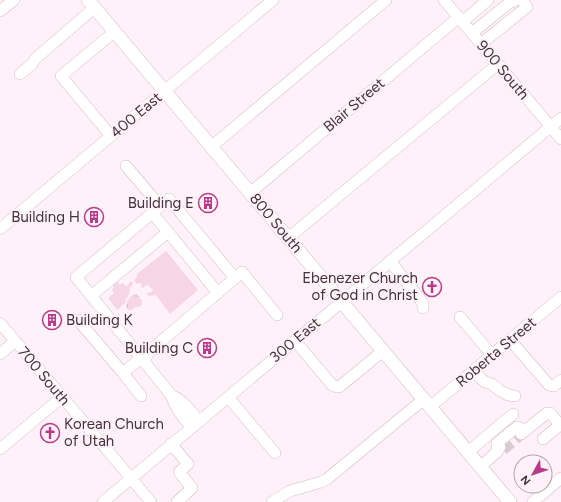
<svg xmlns="http://www.w3.org/2000/svg" width="561" height="502" font-family="Figtree,sans-serif">
  <style>
    .grass { fill: #f6d6e6 }
    .park { fill: url(#park-tufts) }
    .lines { fill: none; stroke-linecap: round; stroke-linejoin: round }
    .minor-tunnel { stroke: #d8cbd1; stroke-width: 11; stroke-dasharray: 11 5.5; stroke-linecap: butt }
    .minor-casing { stroke: #d7b9c8; stroke-width: 12 }
    .major-casing { stroke: #d7b9c8; stroke-width: 14 }
    .minor { stroke: #fff; stroke-width: 11 }
    .major { stroke: #fff; stroke-width: 13 }
    .labels { text-anchor: middle; dominant-baseline: central; stroke-width: 4; stroke-linejoin: round; paint-order: stroke }
    .street-label { font-size: 15px; fill: #40343a; stroke: #fef1f7 }
    .poi-label { font-size: 15px; fill: #40343a; stroke: #fef1f7; text-anchor: end }
  </style>
  <defs>
    <pattern id="park-tufts" width="24" height="20" patternUnits="userSpaceOnUse"><rect width="24" height="20" fill="#f6d6e6"/><path d="M3 7l-1-3M5 7V3M7 7l1-3M15 17l-1-3M17 17v-4M19 17l1-3" fill="none" stroke="#d4b8c6"/></pattern>
  </defs>
  <rect width="100%" height="100%" fill="#fef1f7"/>
  <g class="grass">
    <polygon points="166,251 198,290 170,314 156,295 148,296 147,293 152,292 153,290 148,285 146,285 143,288 141,287 142,285 141,283 137,284 134,280 137,277 137,274"/>
    <path d="M117,281L120,285L122,283L125,285L127,286L130,282H133L132,286L131,287L129,288C130,293 130,293 127,298H125L126,301L123,305L121,306L120,308L117,310L108,298L114,293L112,290L114,287L113,285Z"/>
  </g>
  <path class="park" d="M133,295L136,294L139,296L140,299L142,300V304L139,307H135L132,310H129L126,308C126,304 129,297 133,295Z"/>
  <g class="lines">
    <polyline class="minor-tunnel" points="503,450 521,434"/>
    <g class="minor-casing">
      <g id="minor">
        <polyline points="444,0 561,139"/>
        <polyline points="0,11 14,0"/>
        <polyline points="462,22 488,0"/>
        <polyline points="472,33 509,3 516,0"/>
        <polyline points="481,44 527,7 522,0"/>
        <polyline points="20,74 32,64 35,59 94,8"/>
        <polyline points="111,136 61,76 114,32"/>
        <polyline points="211,147 386,0"/>
        <polyline points="126,166 160,206"/>
        <polyline points="250,193 459,17"/>
        <polyline points="0,229 273,0"/>
        <polyline points="168,232 218,293"/>
        <polyline points="288,238 498,64"/>
        <polyline points="390,261 423,303 423,308"/>
        <polyline points="91,296 168,232 152,213"/>
        <polyline points="460,317 492,355"/>
        <polyline points="78,320 123,373 141,358"/>
        <polyline points="0,323 151,502"/>
        <polyline points="510,340 549,385 554,386 561,380"/>
        <polyline points="295,341 333,386 339,387 383,351"/>
        <polyline points="0,354 15,341"/>
        <polyline points="144,362 147,355 151,350 235,278"/>
        <polyline points="474,370 480,378 485,382 492,384 499,390 508,395 515,396"/>
        <polyline points="123,373 141,396"/>
        <path d="M171,395C183,400 191,411 199,421"/>
        <polyline points="228,397 275,453"/>
        <polyline points="430,407 561,297"/>
        <path d="M191,427C183,417 175,408 171,395L76,277L169,199L235,278L242,272L277,315"/>
        <polyline points="521,434 547,413 550,413 560,425"/>
        <polyline points="543,439 560,425 561,426"/>
        <polyline points="171,444 188,464 179,472 192,488 177,502"/>
        <polyline points="0,449 62,397"/>
        <polyline points="468,452 513,414"/>
        <polyline points="497,452 497,443 517,427 526,430"/>
        <polyline points="480,467 497,452 500,447"/>
        <polyline points="103,502 561,118"/>
        <polyline points="272,502 290,491 321,482 327,479 424,399"/>
        <polyline points="533,502 561,478"/>
      </g>
    </g>
    <g class="major-casing">
      <polyline id="major" points="88,0 510,502"/>
    </g>
    <use href="#minor" class="minor"/>
    <use href="#major" class="major"/>
  </g>
  <defs>
    <g id="building-ring" transform="scale(1)"><circle r="9.5" fill="#fef1f7" stroke="#b83b89" stroke-width="1.5"/><path d="M-4-6H4V6H1V3H-1V6H-4ZM-2.5-4.3h1.7v1.8h-1.7ZM.8-4.3h1.7v1.8H.8ZM-2.5-1h1.7V.8h-1.7ZM.8-1h1.7V.8H.8Z" fill="#b83b89"/></g>
    <g id="church-ring" transform="scale(1)"><circle r="9.5" fill="#fef1f7" stroke="#b83b89" stroke-width="1.5"/><path d="M-1.2-6h2.4v3.5h3.3v2.4h-3.3V6h-2.4V-.1h-3.3v-2.4h3.3Z" fill="#b83b89"/></g>
  </defs>
  <g fill-rule="evenodd">
    <use href="#building-ring" x="208" y="203"/>
    <use href="#building-ring" x="94" y="217"/>
    <use href="#church-ring" x="432" y="287"/>
    <use href="#building-ring" x="52" y="320"/>
    <use href="#building-ring" x="207" y="348"/>
    <use href="#church-ring" x="50" y="433"/>
  </g>
  <g class="labels">
    <g class="street-label">
      <text transform="translate(503 70) rotate(50)">900 South</text>
      <text transform="translate(354 105) rotate(-40)">Blair Street</text>
      <text transform="translate(136 115) rotate(-40)">400 East</text>
      <text transform="translate(276 223) rotate(50)">800 South</text>
      <text transform="translate(295 340) rotate(-40)">300 East</text>
      <text transform="translate(496 352) rotate(-40)">Roberta Street</text>
      <text transform="translate(44 376) rotate(50)">700 South</text>
    </g>
    <g class="poi-label">
      <text x="194" y="203">Building E</text>
      <text x="80" y="217">Building H</text>
      <text x="418" y="278">Ebenezer Church<tspan x="418" dy="17">of God in Christ</tspan></text>
      <text x="66" y="320" text-anchor="start">Building K</text>
      <text x="193" y="348">Building C</text>
      <text x="64" y="424" text-anchor="start">Korean Church<tspan x="64" dy="17">of Utah</tspan></text>
    </g>
  </g>
  <g transform="translate(533 474) rotate(230)"><circle r="19" fill="#fef1f7" stroke="#b2a5ab"/>
  <path d="M0-3L7 15L0 10L-7 15Z" fill="#b83b89"/>
  <text y="-6" font-size="11" font-weight="bold" text-anchor="middle" fill="#40343a">N</text>
  </g>
</svg>
